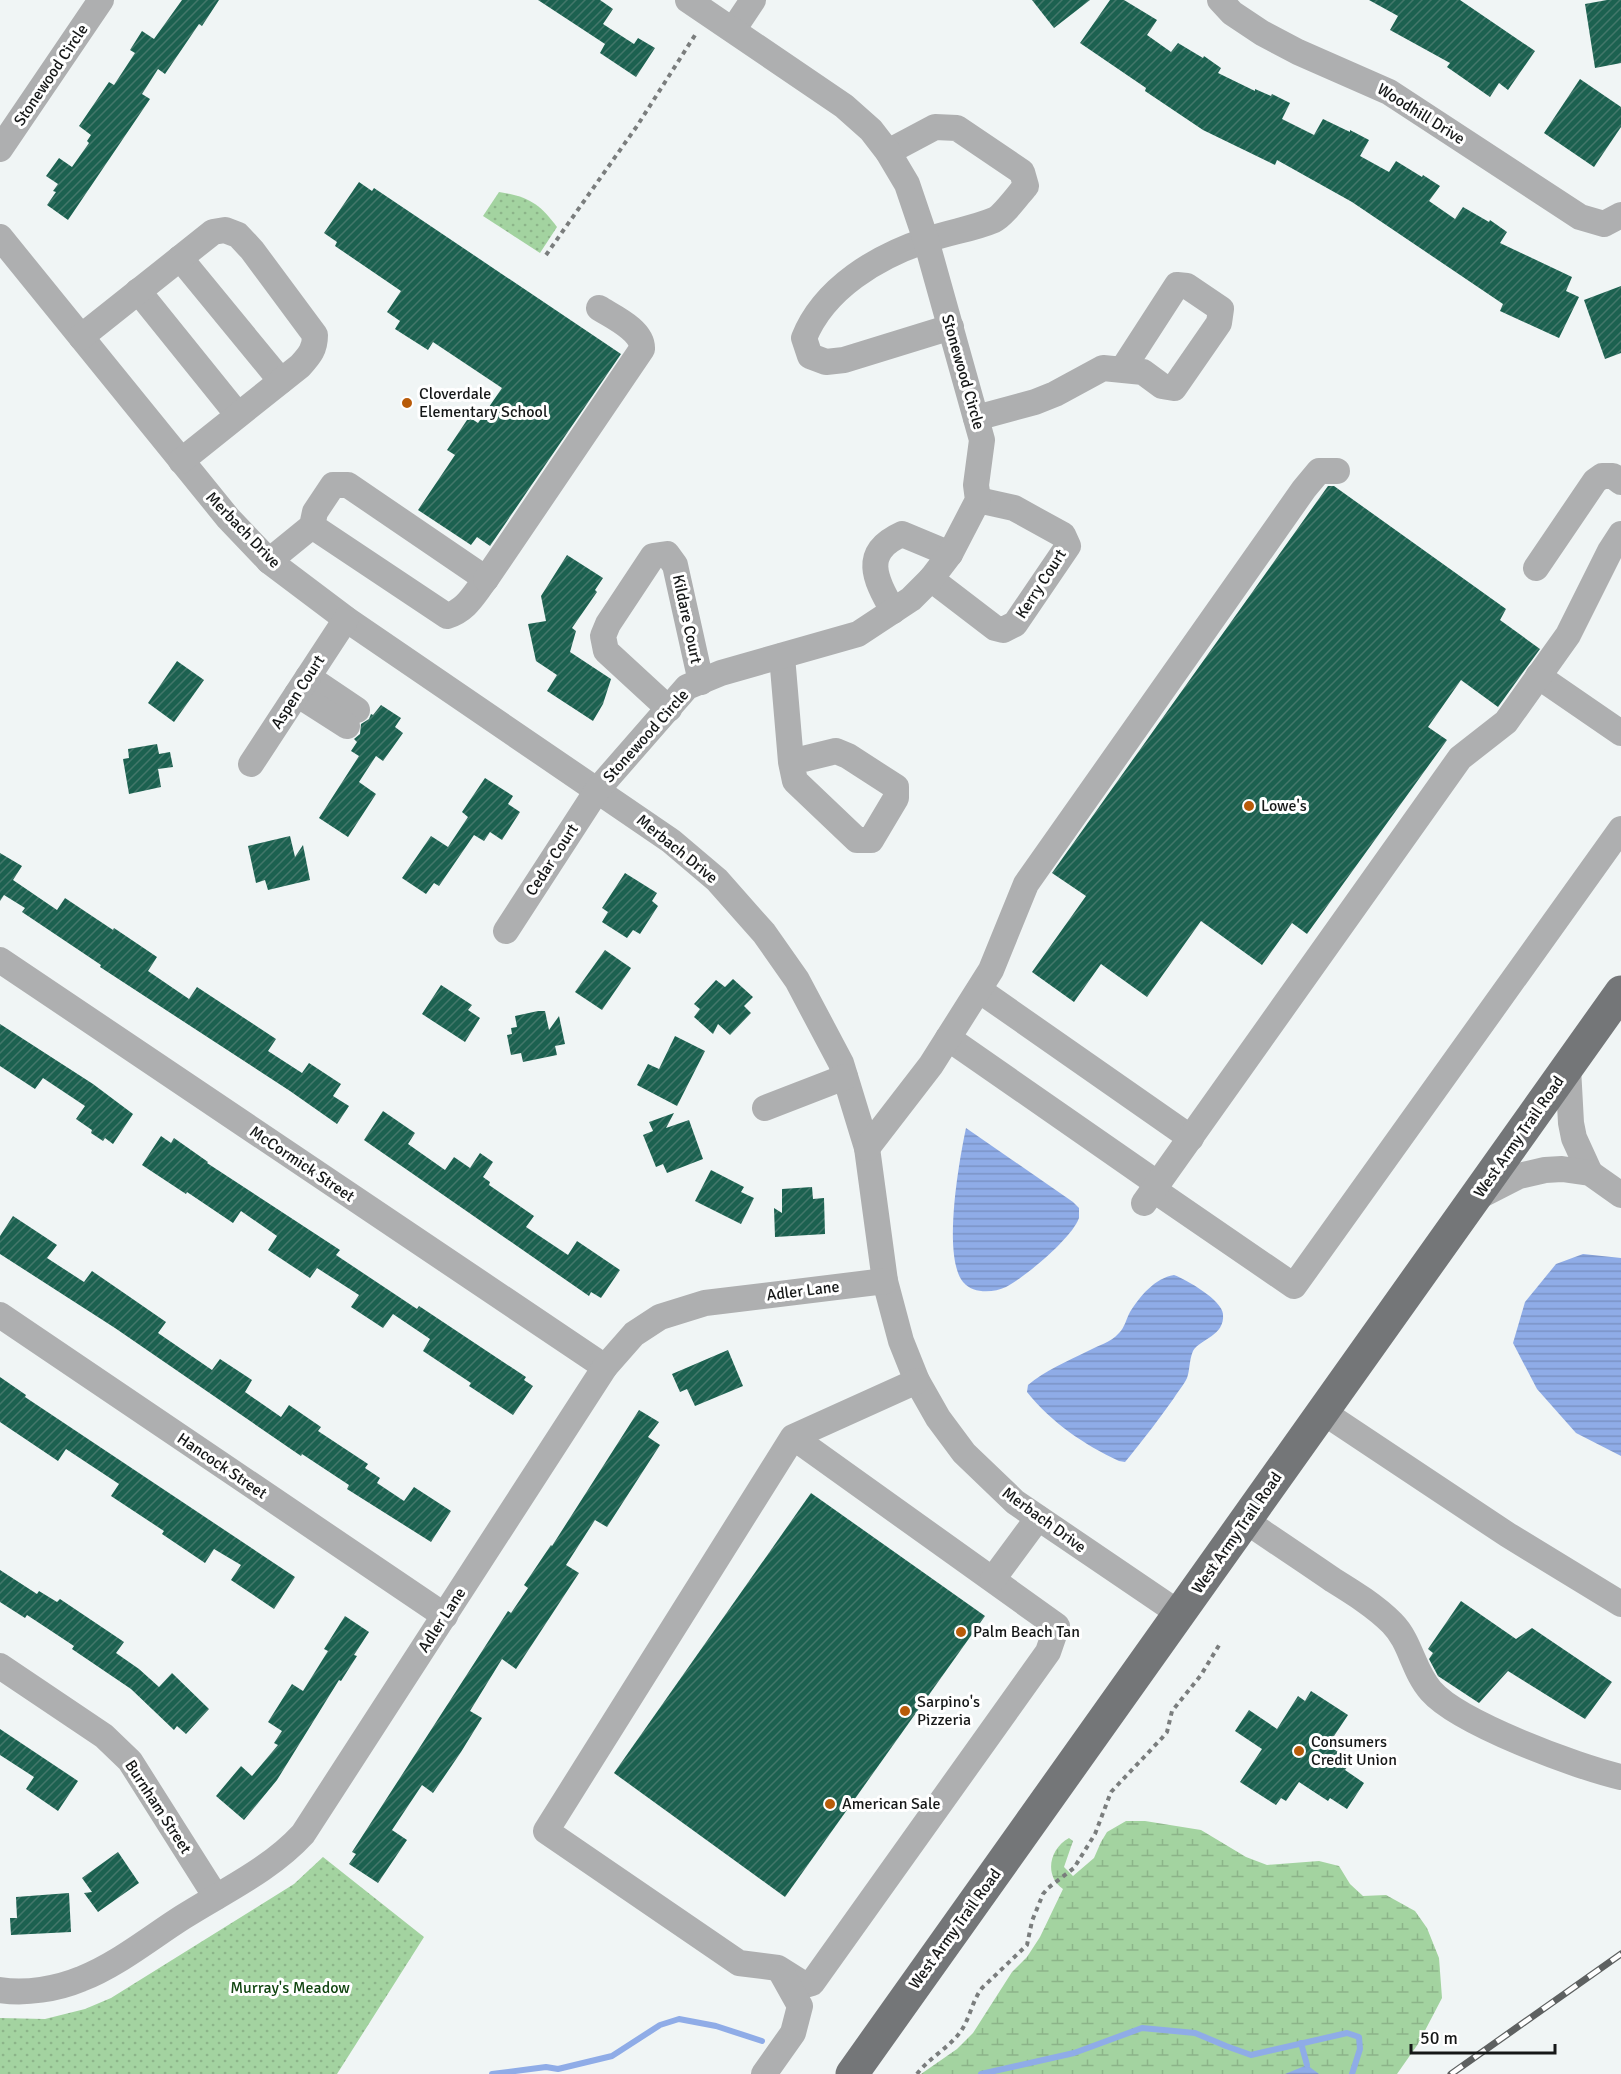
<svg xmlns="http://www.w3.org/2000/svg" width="1621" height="2074" font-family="Signika,sans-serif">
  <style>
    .wetland { fill: url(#wetland-marsh) }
    .park { fill: url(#park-dots) }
    .water { fill: url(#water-rules) }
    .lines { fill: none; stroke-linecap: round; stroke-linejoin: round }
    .stream { stroke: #8face7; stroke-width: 6 }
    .building { fill: url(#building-hatch) }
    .path { stroke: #7a7d7d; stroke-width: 4; stroke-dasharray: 4.5 4.5; stroke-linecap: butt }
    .minor { stroke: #aeafb0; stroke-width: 26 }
    .major { stroke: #747678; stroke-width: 33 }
    .rail-casing { stroke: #5e6161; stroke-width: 7 }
    .rail { stroke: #fff; stroke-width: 4.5; stroke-dasharray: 14; stroke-linecap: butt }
    .poi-dot { fill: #b85b09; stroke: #fff; stroke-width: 2 }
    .labels { text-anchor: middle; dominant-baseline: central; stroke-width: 6; stroke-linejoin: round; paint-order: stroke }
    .street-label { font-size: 16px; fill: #161818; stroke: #fff }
    .poi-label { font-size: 16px; fill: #161818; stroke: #fff; text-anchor: start }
    .park-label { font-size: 16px; fill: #114511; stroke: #fff }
  </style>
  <defs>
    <pattern id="wetland-marsh" width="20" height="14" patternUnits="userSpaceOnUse" patternTransform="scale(1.5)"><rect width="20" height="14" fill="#a3d3a0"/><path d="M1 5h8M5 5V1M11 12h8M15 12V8" fill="none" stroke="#8cb489"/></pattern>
    <pattern id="park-dots" width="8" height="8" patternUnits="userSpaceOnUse" patternTransform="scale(1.5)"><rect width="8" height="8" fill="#a3d3a0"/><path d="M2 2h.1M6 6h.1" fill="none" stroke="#8cb489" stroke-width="1.8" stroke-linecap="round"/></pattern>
    <pattern id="water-rules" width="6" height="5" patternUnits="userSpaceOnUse" patternTransform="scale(1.5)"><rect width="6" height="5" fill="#8face7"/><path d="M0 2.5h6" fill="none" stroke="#7b93c5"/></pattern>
    <pattern id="building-hatch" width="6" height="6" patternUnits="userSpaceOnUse" patternTransform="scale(1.5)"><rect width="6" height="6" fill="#1c6150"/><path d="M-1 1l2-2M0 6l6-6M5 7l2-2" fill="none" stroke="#43776a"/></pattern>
  </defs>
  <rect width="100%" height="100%" fill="#f0f5f5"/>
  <path class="wetland" d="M1126,1821H1145L1201,1830L1246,1857L1267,1865L1319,1861L1339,1866L1350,1884L1363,1896L1386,1895L1415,1911L1427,1928L1439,1958L1442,1998L1418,2044L1397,2074H921L957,2049L973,2033L1012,1972L1027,1957L1040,1937L1063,1889C1044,1876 1049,1849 1069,1838L1073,1841L1064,1867L1073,1876L1094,1858L1101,1842L1107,1832Z"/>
  <g class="park">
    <path d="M499,192C528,196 540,204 557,227L540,253L483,216Z"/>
    <polygon points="323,1857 424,1937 337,2074 0,2074 0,2018 45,2019 85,2009 111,1998 294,1884"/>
  </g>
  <g class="water">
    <path d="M966,1128L1073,1202L1079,1208C1079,1212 1079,1215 1079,1218C1072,1238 1025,1277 1006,1287C993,1293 973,1294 963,1282C942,1256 959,1161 966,1128Z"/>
    <polygon points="1583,1254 1621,1258 1621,1456 1576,1433 1537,1389 1513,1343 1525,1302 1556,1264"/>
    <path d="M1174,1275C1187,1280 1222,1300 1223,1314C1225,1336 1200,1339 1193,1351C1189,1360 1190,1370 1187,1378C1184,1385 1178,1391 1174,1398C1160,1418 1145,1437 1130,1456L1125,1462L1119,1461C1083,1444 1052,1423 1027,1392L1028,1385C1044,1371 1068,1361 1088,1351C1099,1345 1110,1343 1119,1333C1125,1327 1126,1319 1130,1312C1140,1296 1155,1278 1174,1275Z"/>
    <polygon points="1307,2065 1319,2074 1285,2074"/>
  </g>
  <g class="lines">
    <g class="stream">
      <polyline points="1301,2043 1307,2065"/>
      <polyline points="492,2074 546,2067 558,2069 612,2056 660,2025 679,2019 716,2026 762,2041"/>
      <polyline points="981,2074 1074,2053 1142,2028 1195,2033 1226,2046 1251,2055 1347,2033 1359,2037 1360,2049 1352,2074"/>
    </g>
  </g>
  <g class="building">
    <polygon points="182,0 219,0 202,26 199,24 165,74 158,69 142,94 150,99 68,220 47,205 56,192 53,191 58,184 46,176 59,158 72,167 89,143 87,141 91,135 79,126 109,82 114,85 135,53 130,50 142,31 154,39"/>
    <polygon points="538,0 600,0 613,9 603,24 634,44 638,38 655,48 636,77 600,53 605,44"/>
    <polygon points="1032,0 1090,0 1054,28"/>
    <polygon points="1110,0 1124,0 1157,20 1147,35 1171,52 1178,43 1203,58 1204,56 1221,68 1218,73 1255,91 1255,89 1271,96 1272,94 1290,103 1282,119 1314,135 1323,119 1350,132 1350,130 1369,140 1360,156 1389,172 1396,161 1422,177 1423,175 1440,186 1429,201 1455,219 1463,207 1489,222 1490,220 1507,232 1500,243 1572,277 1566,291 1579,297 1559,338 1500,311 1503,304 1352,202 1277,160 1275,165 1203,130 1145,91 1146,88 1080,43"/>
    <polygon points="1369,0 1460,0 1535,51 1508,90 1499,83 1490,97 1447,67 1450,63 1390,30 1398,16"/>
    <polygon points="1607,0 1621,0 1621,63 1595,68 1585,4"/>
    <polygon points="1580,79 1621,107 1621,127 1594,167 1544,133"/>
    <polygon points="359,182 372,191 374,188 621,354 490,546 477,537 471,545 418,510 455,455 447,450 469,417 478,423 502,388 433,342 428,350 395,329 400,321 387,312 401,291 335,246 337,242 324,233"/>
    <polygon points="1621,286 1621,353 1605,359 1584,300"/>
    <polygon points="1328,486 1334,486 1506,609 1500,620 1540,649 1498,707 1461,680 1428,727 1447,740 1307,934 1292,923 1262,965 1201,921 1147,997 1101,964 1074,1002 1032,972 1086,896 1052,873"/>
    <polygon points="567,555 603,578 595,590 597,592 572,628 576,631 570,652 611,679 603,704 593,721 547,691 557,675 536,661 528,624 546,621 541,596"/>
    <polygon points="177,661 204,680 174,722 148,703"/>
    <polygon points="381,705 401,718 395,727 403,733 383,761 376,756 359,782 376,794 348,837 319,818 359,756 351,751 357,742 354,739 360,734 361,724 369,719 371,714 373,715"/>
    <polygon points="157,744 159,754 170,752 173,767 158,769 161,787 129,794 123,759 129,758 128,749"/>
    <polygon points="485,778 513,796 508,804 520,812 502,840 490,832 484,841 474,835 439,886 434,883 426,894 402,878 431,836 448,847 468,817 462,812"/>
    <polygon points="290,836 295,857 303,845 310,880 268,890 265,880 256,883 248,846"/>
    <polygon points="0,853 22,866 13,880 57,910 65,898 113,930 114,928 157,957 148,971 189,999 197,987 276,1039 268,1051 302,1073 309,1063 341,1084 333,1096 349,1106 337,1124 290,1091 100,967 101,965 22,912 25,908 4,895 0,901"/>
    <polygon points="625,873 657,893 652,901 658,906 640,934 633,930 627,938 602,922 608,912 602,908"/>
    <polygon points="605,950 631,968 602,1010 575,992"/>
    <polygon points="733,979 753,997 744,1006 751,1013 730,1035 718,1024 713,1034 694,1017 700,1009 694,1004 716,980 725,987"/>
    <polygon points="441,985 472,1005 468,1010 480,1018 465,1042 422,1014"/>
    <polygon points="538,1011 545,1011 549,1030 559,1016 565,1044 555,1046 557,1055 523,1062 521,1053 511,1055 507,1035 512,1034 511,1028 517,1027 515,1016"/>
    <polygon points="0,1024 93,1084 133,1114 113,1144 105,1138 103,1141 91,1133 92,1130 76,1119 85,1106 43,1078 35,1089 0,1066"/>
    <polygon points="675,1036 705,1051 677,1106 637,1085 648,1064 659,1069"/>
    <polygon points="383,1111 415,1133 408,1144 445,1170 454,1157 470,1168 480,1153 493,1162 483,1177 490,1182 489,1185 534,1216 526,1227 568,1255 577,1241 620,1270 601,1298 591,1292 589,1296 364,1140"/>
    <polygon points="674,1113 666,1128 689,1120 703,1159 667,1173 663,1164 656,1167 643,1135 653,1131 649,1122"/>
    <polygon points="161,1136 171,1143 174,1138 208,1162 207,1163 340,1250 336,1255 417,1309 419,1306 526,1377 524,1380 533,1386 513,1415 469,1386 471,1383 423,1351 430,1339 393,1314 383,1328 351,1307 359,1295 317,1268 310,1278 268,1250 277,1236 241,1211 233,1223 187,1192 186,1194 142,1165"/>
    <polygon points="711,1170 744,1187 741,1192 754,1198 741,1224 695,1201"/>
    <polygon points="812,1187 813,1199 824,1198 825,1234 775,1237 774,1208 782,1213 782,1189"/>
    <polygon points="13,1216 57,1245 47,1258 84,1282 92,1271 124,1293 166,1322 158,1333 212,1370 220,1359 252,1380 245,1392 281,1417 289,1405 321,1427 318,1431 368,1464 365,1468 380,1478 377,1483 404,1501 414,1487 451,1511 431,1542 347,1489 349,1485 302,1454 301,1456 115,1328 0,1254 0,1236"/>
    <polygon points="728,1350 743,1386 695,1406 687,1389 680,1392 672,1374"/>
    <polygon points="0,1377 26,1395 25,1397 295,1577 274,1609 231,1580 241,1565 214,1549 205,1563 162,1534 164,1531 111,1496 119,1484 66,1449 58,1461 0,1422"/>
    <polygon points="639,1410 659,1422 648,1437 660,1445 607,1527 595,1520 566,1565 579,1573 516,1669 502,1659 470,1711 482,1718 461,1752 433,1793 422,1785 392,1830 407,1840 378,1883 349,1864 356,1854 352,1852 508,1611 511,1613 528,1588 524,1585 551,1545 552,1546"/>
    <polygon points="811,1493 985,1616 785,1897 614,1773"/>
    <polygon points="0,1570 37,1594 39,1591 57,1602 60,1599 124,1642 116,1653 139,1669 159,1687 172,1673 209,1709 186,1734 177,1726 174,1730 131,1689 72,1649 74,1646 27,1615 25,1618 0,1602"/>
    <polygon points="1461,1601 1516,1639 1532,1628 1612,1682 1585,1719 1508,1671 1479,1703 1438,1676 1429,1659 1433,1653 1428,1649"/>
    <polygon points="345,1616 369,1632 354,1655 357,1656 341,1681 339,1680 277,1780 244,1820 216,1796 241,1766 252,1776 278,1745 274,1743 282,1731 268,1722 292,1684 303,1691 328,1651 324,1649"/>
    <polygon points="1311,1691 1348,1715 1328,1745 1351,1761 1345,1770 1364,1783 1347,1809 1330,1798 1328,1801 1299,1782 1286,1801 1281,1798 1276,1805 1240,1782 1262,1749 1235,1731 1249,1710 1277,1729 1298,1696 1305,1701"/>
    <polygon points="0,1729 78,1781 58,1811 26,1789 34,1777 0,1755"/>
    <polygon points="118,1852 139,1883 98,1912 84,1893 92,1892 82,1878"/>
    <polygon points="69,1893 71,1932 11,1935 10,1918 17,1918 16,1897"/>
  </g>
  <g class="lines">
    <g class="path">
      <polyline points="546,255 637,126 697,32"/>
      <path d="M917,2074C929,2058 950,2047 961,2031C970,2018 972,2001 982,1988L1027,1945L1032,1921L1043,1894L1048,1888L1074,1868L1095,1834L1111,1792L1162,1738L1167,1732L1172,1711L1201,1675L1221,1642"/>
    </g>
    <g class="minor">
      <polyline points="1220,0 1232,13 1262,33 1298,52 1389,92 1580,217 1604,224 1621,215"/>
      <polyline points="733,30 753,0"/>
      <polyline points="0,149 101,0"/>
      <path d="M888,152L935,127L957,128L1022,172L1026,186C1018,195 1003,216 994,220C973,229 949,232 927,240C878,256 824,288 804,338L810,356L826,362L844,360L951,327"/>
      <polyline points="0,237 228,518 269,561 346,619 671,841 717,880 764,933 797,980 841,1063 867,1148 885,1281 901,1341 917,1381 938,1418 964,1453 1015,1502 1180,1614"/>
      <polyline points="180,258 281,381"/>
      <polyline points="138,291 238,415"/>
      <path d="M81,337L213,232L225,230L238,235L252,250L315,335C315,349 310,355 300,366L181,461"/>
      <polyline points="976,418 1035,402 1055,394 1103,368 1143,372 1162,386 1174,388 1219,323 1221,309 1187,286 1177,285 1122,370"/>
      <path d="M269,561L312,526L315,512L333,485H348L486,579C474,594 467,610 447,616L312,526"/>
      <polyline points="1536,568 1595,481 1602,476 1613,476 1621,482"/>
      <path d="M486,579L642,349C643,330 613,317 599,308"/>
      <polyline points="931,579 995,628 1003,630 1015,624 1068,546 1063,535 1014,508 978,500"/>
      <path d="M893,611C876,580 860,553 902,534L950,554"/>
      <polyline points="782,656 791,762 795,781 857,840 871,840 896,798 896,787 848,756 836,751 791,762"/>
      <polyline points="1538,676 1621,733"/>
      <polyline points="308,677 357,710"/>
      <polyline points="297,694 347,726"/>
      <polyline points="669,709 606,651 603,636 608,624 653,556 667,554 675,565 701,682"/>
      <polyline points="251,764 346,619"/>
      <polyline points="506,931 598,789 687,687 721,673 858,634 911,599 931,579 950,554 978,500 976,485 982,440 926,240 907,184 888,152 871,130 844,106 688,0"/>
      <polyline points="0,960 605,1367"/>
      <polyline points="979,990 1191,1138"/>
      <polyline points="948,1038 1158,1184"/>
      <polyline points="1568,1068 1571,1123 1574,1138 1590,1173"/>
      <polyline points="765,1108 845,1077"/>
      <polyline points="867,1148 931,1065 991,970 1026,884 1304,489 1319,471 1337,471"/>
      <polyline points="1154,1190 1294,1286 1621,829"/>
      <polyline points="1476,1198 1519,1176 1545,1170 1562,1169 1590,1173 1621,1195"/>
      <polyline points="1144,1203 1460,758 1506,722 1568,635 1610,551 1621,534"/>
      <polyline points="0,1315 445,1616"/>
      <polyline points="1323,1412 1508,1535 1621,1604"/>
      <polyline points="793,1437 1057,1626 1048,1652 812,1983 805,1985 778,1968 739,1963 546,1831 793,1437 917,1381"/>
      <path d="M1246,1521C1275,1541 1304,1560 1333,1580C1354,1593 1375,1606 1392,1623C1411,1642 1413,1671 1431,1691C1459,1723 1577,1767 1621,1777"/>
      <polyline points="993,1579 1038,1518"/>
      <polyline points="0,1666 104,1736 130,1761 216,1897"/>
      <path d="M0,1990C26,1994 57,1989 81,1979C117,1965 150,1938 183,1917C224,1891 270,1870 303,1834L605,1367L634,1334L660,1317L705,1303L885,1281"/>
      <polyline points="764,2074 793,2033 800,2006 781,1972"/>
    </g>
    <polyline class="major" points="852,2074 1621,992"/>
    <g class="rail-casing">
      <polyline id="rail" points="1451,2074 1621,1954"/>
    </g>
    <use href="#rail" class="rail"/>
  </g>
  <g class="poi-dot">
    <circle cx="407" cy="403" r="6"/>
    <circle cx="1249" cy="806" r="6"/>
    <circle cx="961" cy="1632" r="6"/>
    <circle cx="905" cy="1711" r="6"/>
    <circle cx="1299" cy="1751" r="6"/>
    <circle cx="830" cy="1804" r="6"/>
  </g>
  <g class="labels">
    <g class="street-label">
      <text transform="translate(51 75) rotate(-56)">Stonewood Circle</text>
      <text transform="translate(1421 114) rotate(32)">Woodhill Drive</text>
      <text transform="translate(963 372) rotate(74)">Stonewood Circle</text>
      <text transform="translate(243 530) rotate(46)">Merbach Drive</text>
      <text transform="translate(1041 584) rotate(-57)">Kerry Court</text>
      <text transform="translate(687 619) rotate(78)">Kildare Court</text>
      <text transform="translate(298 692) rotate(-57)">Aspen Court</text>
      <text transform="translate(646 736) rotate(-48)">Stonewood Circle</text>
      <text transform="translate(677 849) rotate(39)">Merbach Drive</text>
      <text transform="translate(552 860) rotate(-57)">Cedar Court</text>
      <text transform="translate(1519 1137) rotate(-55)">West Army Trail Road</text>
      <text transform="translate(302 1164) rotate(34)">McCormick Street</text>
      <text transform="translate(803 1291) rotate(-7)">Adler Lane</text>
      <text transform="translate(222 1466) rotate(34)">Hancock Street</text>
      <text transform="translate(1044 1520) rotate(36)">Merbach Drive</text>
      <text transform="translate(1237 1533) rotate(-55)">West Army Trail Road</text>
      <text transform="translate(442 1620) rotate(-57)">Adler Lane</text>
      <text transform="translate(158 1807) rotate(57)">Burnham Street</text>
      <text transform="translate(955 1929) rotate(-54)">West Army Trail Road</text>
    </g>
    <g class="poi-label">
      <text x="419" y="394">Cloverdale<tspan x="419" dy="18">Elementary School</tspan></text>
      <text x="1261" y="806">Lowe's</text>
      <text x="973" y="1632">Palm Beach Tan</text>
      <text x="917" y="1702">Sarpino's<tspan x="917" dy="18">Pizzeria</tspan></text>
      <text x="1311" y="1742">Consumers<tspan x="1311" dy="18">Credit Union</tspan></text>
      <text x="842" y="1804">American Sale</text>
    </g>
    <g class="park-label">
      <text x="290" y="1988">Murray's Meadow</text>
    </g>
  </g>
  <path d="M1411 2044v9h144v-9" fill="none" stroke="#161818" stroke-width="3"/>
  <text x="1420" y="2044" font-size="18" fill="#161818" stroke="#ffffff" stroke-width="4.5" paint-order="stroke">50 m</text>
</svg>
